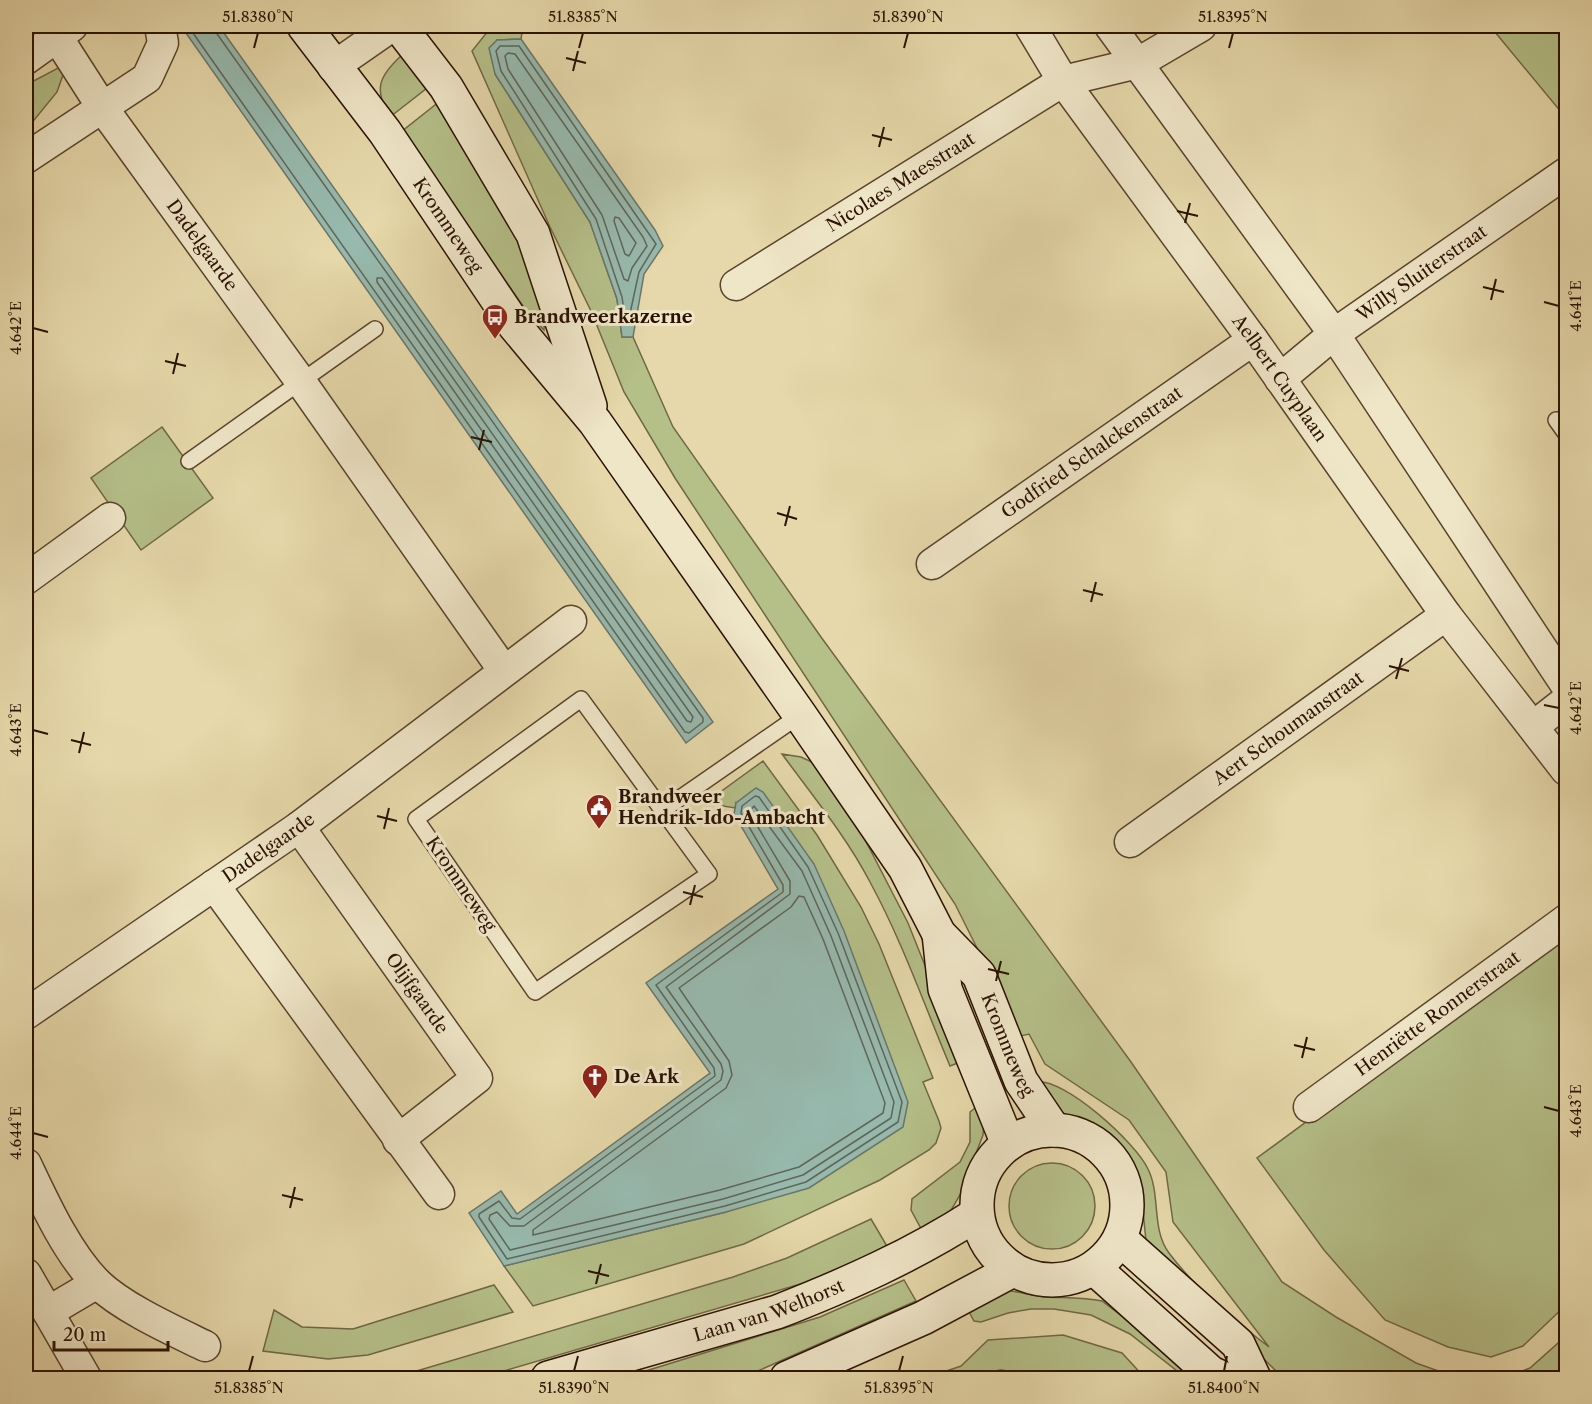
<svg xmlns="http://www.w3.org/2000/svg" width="1592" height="1404" font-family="'Libre Caslon Text',serif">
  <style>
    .green { fill: #b5bf88; stroke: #706845; stroke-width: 1.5 }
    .water { fill: #97b9ae; stroke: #6b7669; stroke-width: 1.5 }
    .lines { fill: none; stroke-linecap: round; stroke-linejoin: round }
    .shore { stroke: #606658; stroke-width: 1.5 }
    .lane-casing { stroke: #59442c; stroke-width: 18 }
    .street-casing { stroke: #59442c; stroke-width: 33 }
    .secondary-casing { stroke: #2a1202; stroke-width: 36 }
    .lane { stroke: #efe6c8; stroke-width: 15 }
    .street { stroke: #efe6c8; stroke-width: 30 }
    .secondary { stroke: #efe6c8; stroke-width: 33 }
    .ticks { fill: none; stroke: #2a1202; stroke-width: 2 }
    .labels { text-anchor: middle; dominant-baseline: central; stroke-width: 6; stroke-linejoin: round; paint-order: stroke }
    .street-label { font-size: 18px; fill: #2a1202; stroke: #efe6c8 }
    .poi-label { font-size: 18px; font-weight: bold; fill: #2a1202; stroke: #efe6c8; text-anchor: start }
    .neatline { fill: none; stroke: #2a1202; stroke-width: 2 }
    .ticks-label { font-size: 15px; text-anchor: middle; fill: #2a1202 }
  </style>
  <rect width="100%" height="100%" fill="#e6d8aa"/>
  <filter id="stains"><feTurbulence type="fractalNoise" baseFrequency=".00333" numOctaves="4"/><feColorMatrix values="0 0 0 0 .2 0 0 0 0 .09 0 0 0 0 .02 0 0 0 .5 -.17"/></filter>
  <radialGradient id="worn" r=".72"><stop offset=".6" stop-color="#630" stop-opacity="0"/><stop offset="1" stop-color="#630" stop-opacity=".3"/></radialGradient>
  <g class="green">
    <path d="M492,26H523L521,39L497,40L495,74L590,222L617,299L622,337H633L673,427L821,637L1131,1062L1282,1282L1336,1317L1416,1363L1458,1378H1283L1146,1241L1140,1181L1119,1146L1100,1130L1063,1113L1036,1082C1064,1077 1136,1143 1148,1169C1161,1195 1151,1229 1169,1253C1195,1288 1235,1321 1269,1347L1173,1222L1166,1172L1129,1120L1045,1064L1029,1034L1021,1036L955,904L675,478L624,392L591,311L550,227L472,51Z"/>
    <polygon points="1490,26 1566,26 1566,118"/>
    <path d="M402,55L427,88L390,117C373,89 379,76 402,55Z"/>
    <polygon points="58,68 64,72 57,92 26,130 26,85"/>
    <polygon points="440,101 493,176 545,312 544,330 530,316 401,132"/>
    <polygon points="162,427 213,498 141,550 91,478"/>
    <path d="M782,754L801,757L816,764L860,830L908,923L963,1061L950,1066C924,1004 902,941 870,882C846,836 812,795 782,754Z"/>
    <polygon points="763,761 817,835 861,907 879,944 933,1078 923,1082 939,1121 941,1128 936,1143 929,1150 880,1180 744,1244 533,1306 504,1266 726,1212 903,1126 736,803 735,808 705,803"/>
    <polygon points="1566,931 1566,1305 1523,1346 1491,1357 1448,1347 1385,1320 1324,1250 1257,1158"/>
    <polygon points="980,1104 984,1120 983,1135 960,1195 950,1212 924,1234 911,1210 912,1199 960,1162 970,1142 970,1112"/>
    <circle cx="1052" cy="1206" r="43"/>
    <polygon points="871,1219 891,1253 872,1263 480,1378 393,1378 733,1277 787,1258"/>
    <polygon points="904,1280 916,1301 751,1374 736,1378 623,1378 820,1317"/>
    <polygon points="494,1285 513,1312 368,1355 328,1359 263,1351 274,1310 302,1327 353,1329"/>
    <path d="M1000,1290C1016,1290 1030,1296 1046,1297C1065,1298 1083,1297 1102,1301L1203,1378H1186L1130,1334L1091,1315L1054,1309H1031L1008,1313L981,1322L974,1321L963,1301Z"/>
    <polygon points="1063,1335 1122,1353 1145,1378 1051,1378 1001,1370 952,1378 926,1378 961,1366 988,1340"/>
    <polygon points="1566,1336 1566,1378 1503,1378 1530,1368"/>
  </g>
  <g class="water">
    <polygon points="181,26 219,26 713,722 686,743"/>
    <polygon points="521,39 655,230 663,246 644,274 633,337 622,337 617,299 590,222 495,74 489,48 497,40"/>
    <polygon points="756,788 763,792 814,864 844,931 908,1102 903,1127 809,1188 726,1212 504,1266 469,1213 501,1191 517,1214 710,1073 646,983 778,889 734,814 736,803"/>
    <polygon points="1001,1370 1051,1378 952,1378"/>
  </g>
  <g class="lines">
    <g class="shore">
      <polyline points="188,26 685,732 689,733 703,722 703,718 215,31 214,26"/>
      <polygon points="500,46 519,46 656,244 639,272 629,318 625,316 622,297 596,219 501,71 496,51"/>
      <polygon points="508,53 515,54 643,237 647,246 632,268 628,281 624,279 602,215 508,69 505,56"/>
      <polygon points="615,217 619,218 636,243 629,256 625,254 614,221"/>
      <polygon points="377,278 382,278 693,717 691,722 687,721 377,282"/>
      <polygon points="755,796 759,797 808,867 838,933 902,1102 898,1122 806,1182 725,1206 507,1259 479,1217 479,1214 499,1201 512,1218 520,1219 715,1076 714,1068 656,985 783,892 783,885 741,813 742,806"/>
      <polygon points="754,806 802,871 831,936 894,1102 891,1118 803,1175 723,1199 510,1250 489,1219 490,1215 497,1212 510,1226 524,1226 721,1080 723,1071 721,1064 666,987 790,894 790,881 749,812"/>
      <polygon points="799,896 804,897 823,939 885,1103 883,1113 799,1167 720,1190 533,1235 533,1230 726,1088 732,1075 729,1061 679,988 791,907"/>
    </g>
    <g class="lane-casing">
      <g id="lane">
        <polyline points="1556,420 1566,434"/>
        <polyline points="189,461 375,329"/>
        <polygon points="581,699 709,874 535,992 416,819"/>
        <polyline points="663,810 800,715"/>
      </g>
    </g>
    <g class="street-casing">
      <g id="street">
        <path id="s1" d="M50,26L102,107L301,382L504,671"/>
        <path id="s2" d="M1030,26L1063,81L1253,340L1446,615L1566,770"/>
        <polyline points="1110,26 1334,334 1566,685"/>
        <polyline points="26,59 72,26"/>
        <polyline points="333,67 392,26"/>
        <polyline points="26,158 147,78 163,43 160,26"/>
        <path id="s3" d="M736,285L1063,81L1138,63L1201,26"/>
        <path id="s4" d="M1280,379L1334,334L1566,173"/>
        <path id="s5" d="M932,564L1253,340"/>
        <polyline points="26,579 110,518"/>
        <polyline points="1534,726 1566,701"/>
        <path id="s6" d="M299,827L477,1078L398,1140"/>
        <path id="s7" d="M1130,842L1446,615"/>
        <polyline points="214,885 439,1194"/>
        <path id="s8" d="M26,1014L299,827L571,621"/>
        <path id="s9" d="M1309,1107L1566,920"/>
        <path d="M26,1164C44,1202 67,1253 97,1283C123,1308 172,1330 205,1346"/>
        <polyline points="26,1274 86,1378"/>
        <polyline points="48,1312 97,1283"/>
      </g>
    </g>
    <g class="secondary-casing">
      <g id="secondary">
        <path id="s10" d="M304,26L385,132L515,326L595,422L800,715L905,868L939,934L979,975L1021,1081L1054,1130"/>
        <polyline points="399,26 446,87 533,234 590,406"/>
        <polyline points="939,934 945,989 1008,1144"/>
        <circle cx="1052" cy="1205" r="75"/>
        <polyline points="1120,1239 1238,1344 1254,1378"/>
        <polyline points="1094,1268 1211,1373 1222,1378"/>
        <path id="s11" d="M548,1378L777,1312C846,1285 914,1255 977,1214"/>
        <polyline points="787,1378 923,1318 1013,1270"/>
      </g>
    </g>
    <use href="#lane" class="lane"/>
    <use href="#street" class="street"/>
    <use href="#secondary" class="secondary"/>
  </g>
  <path class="ticks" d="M254,48L258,33M579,48L583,33M904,48L908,33M1229,48L1233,33M566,58L586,63M573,71L578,51M872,135L892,140M879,147L884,127M1177,211L1198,216M1185,223L1190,203M1483,287L1504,292M1491,300L1496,279M1544,302L1559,306M33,328L48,332M165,361L186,366M173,374L178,353M471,437L492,442M479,450L484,430M777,513L797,519M785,526L790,506M1083,590L1103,595M1091,602L1096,582M1389,666L1409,671M1396,679L1402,658M1544,705L1559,708M33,730L48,734M71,740L91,745M79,753L84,732M377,816L397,821M384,829L389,808M683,892L703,897M690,905L695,885M988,969L1009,974M996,981L1001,961M1294,1045L1315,1050M1302,1058L1307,1037M1544,1107L1559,1111M33,1133L48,1137M282,1195L303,1200M290,1208L295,1187M588,1271L609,1276M596,1284L601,1264M249,1371L253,1356M574,1371L578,1356M899,1371L903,1356M1224,1371L1227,1356"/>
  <defs>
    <g id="bus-pin" transform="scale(1.35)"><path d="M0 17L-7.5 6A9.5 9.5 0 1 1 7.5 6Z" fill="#8f2418" stroke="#efe6c8"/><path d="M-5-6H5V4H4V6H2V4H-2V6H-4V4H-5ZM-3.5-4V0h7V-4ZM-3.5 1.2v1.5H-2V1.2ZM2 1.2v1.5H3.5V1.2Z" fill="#fff"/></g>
    <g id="civic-pin" transform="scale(1.35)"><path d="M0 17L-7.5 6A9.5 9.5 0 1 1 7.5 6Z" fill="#8f2418" stroke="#efe6c8"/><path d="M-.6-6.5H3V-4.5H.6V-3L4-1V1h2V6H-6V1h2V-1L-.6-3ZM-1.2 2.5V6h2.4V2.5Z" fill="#fff"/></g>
    <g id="church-pin" transform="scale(1.35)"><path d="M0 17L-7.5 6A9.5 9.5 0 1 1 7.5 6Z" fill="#8f2418" stroke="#efe6c8"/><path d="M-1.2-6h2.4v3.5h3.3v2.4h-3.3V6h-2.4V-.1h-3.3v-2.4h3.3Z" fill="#fff"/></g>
  </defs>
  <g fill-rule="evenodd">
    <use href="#bus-pin" x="495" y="317"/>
    <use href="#civic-pin" x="599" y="807"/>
    <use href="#church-pin" x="595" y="1077"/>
  </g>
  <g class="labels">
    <g class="street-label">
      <text stroke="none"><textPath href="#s3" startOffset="194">Nicolaes Maesstraat</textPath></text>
      <text stroke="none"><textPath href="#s10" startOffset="246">Krommeweg</textPath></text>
      <text stroke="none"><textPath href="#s1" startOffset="267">Dadelgaarde</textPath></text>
      <text stroke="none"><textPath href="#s4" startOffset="177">Willy Sluiterstraat</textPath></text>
      <text stroke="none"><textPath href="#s2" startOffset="432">Aelbert Cuyplaan</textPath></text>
      <text stroke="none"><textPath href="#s5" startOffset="195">Godfried Schalckenstraat</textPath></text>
      <text stroke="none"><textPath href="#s7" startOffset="195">Aert Schoumanstraat</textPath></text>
      <text stroke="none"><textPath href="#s8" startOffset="294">Dadelgaarde</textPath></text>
      <text transform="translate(461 884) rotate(56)">Krommeweg</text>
      <text stroke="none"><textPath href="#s6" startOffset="204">Olijfgaarde</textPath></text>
      <text stroke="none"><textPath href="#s9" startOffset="159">Henriëtte Ronnerstraat</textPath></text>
      <text stroke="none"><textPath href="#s10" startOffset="1242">Krommeweg</textPath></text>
      <text stroke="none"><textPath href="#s11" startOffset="231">Laan van Welhorst</textPath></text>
    </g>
    <g class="poi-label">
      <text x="514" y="317">Brandweerkazerne</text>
      <text x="618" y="797">Brandweer<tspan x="618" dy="21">Hendrik-Ido-Ambacht</tspan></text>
      <text x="614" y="1077">De Ark</text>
    </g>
  </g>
  <rect width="1592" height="1404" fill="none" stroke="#e6d8aa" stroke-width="66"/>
  <path d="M54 1341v9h114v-9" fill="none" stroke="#2a1202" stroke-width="3"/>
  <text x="63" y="1341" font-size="18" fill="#2a1202" stroke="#efe6c8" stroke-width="4.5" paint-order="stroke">20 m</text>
  <rect x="33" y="33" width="1526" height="1338" class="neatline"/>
  <g class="ticks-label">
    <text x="258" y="22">51.8380°N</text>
    <text x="583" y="22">51.8385°N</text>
    <text x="908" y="22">51.8390°N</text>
    <text x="1233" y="22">51.8395°N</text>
    <text transform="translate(1576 306) rotate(-90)" y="5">4.641°E</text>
    <text transform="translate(16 328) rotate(-90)" y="5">4.642°E</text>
    <text transform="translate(1576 708) rotate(-90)" y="5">4.642°E</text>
    <text transform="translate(16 730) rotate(-90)" y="5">4.643°E</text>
    <text transform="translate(1576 1111) rotate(-90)" y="5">4.643°E</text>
    <text transform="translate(16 1133) rotate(-90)" y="5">4.644°E</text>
    <text x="249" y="1393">51.8385°N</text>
    <text x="574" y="1393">51.8390°N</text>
    <text x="899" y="1393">51.8395°N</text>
    <text x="1224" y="1393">51.8400°N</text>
  </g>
  <rect width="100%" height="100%" filter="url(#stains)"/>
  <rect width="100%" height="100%" fill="url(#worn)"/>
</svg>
